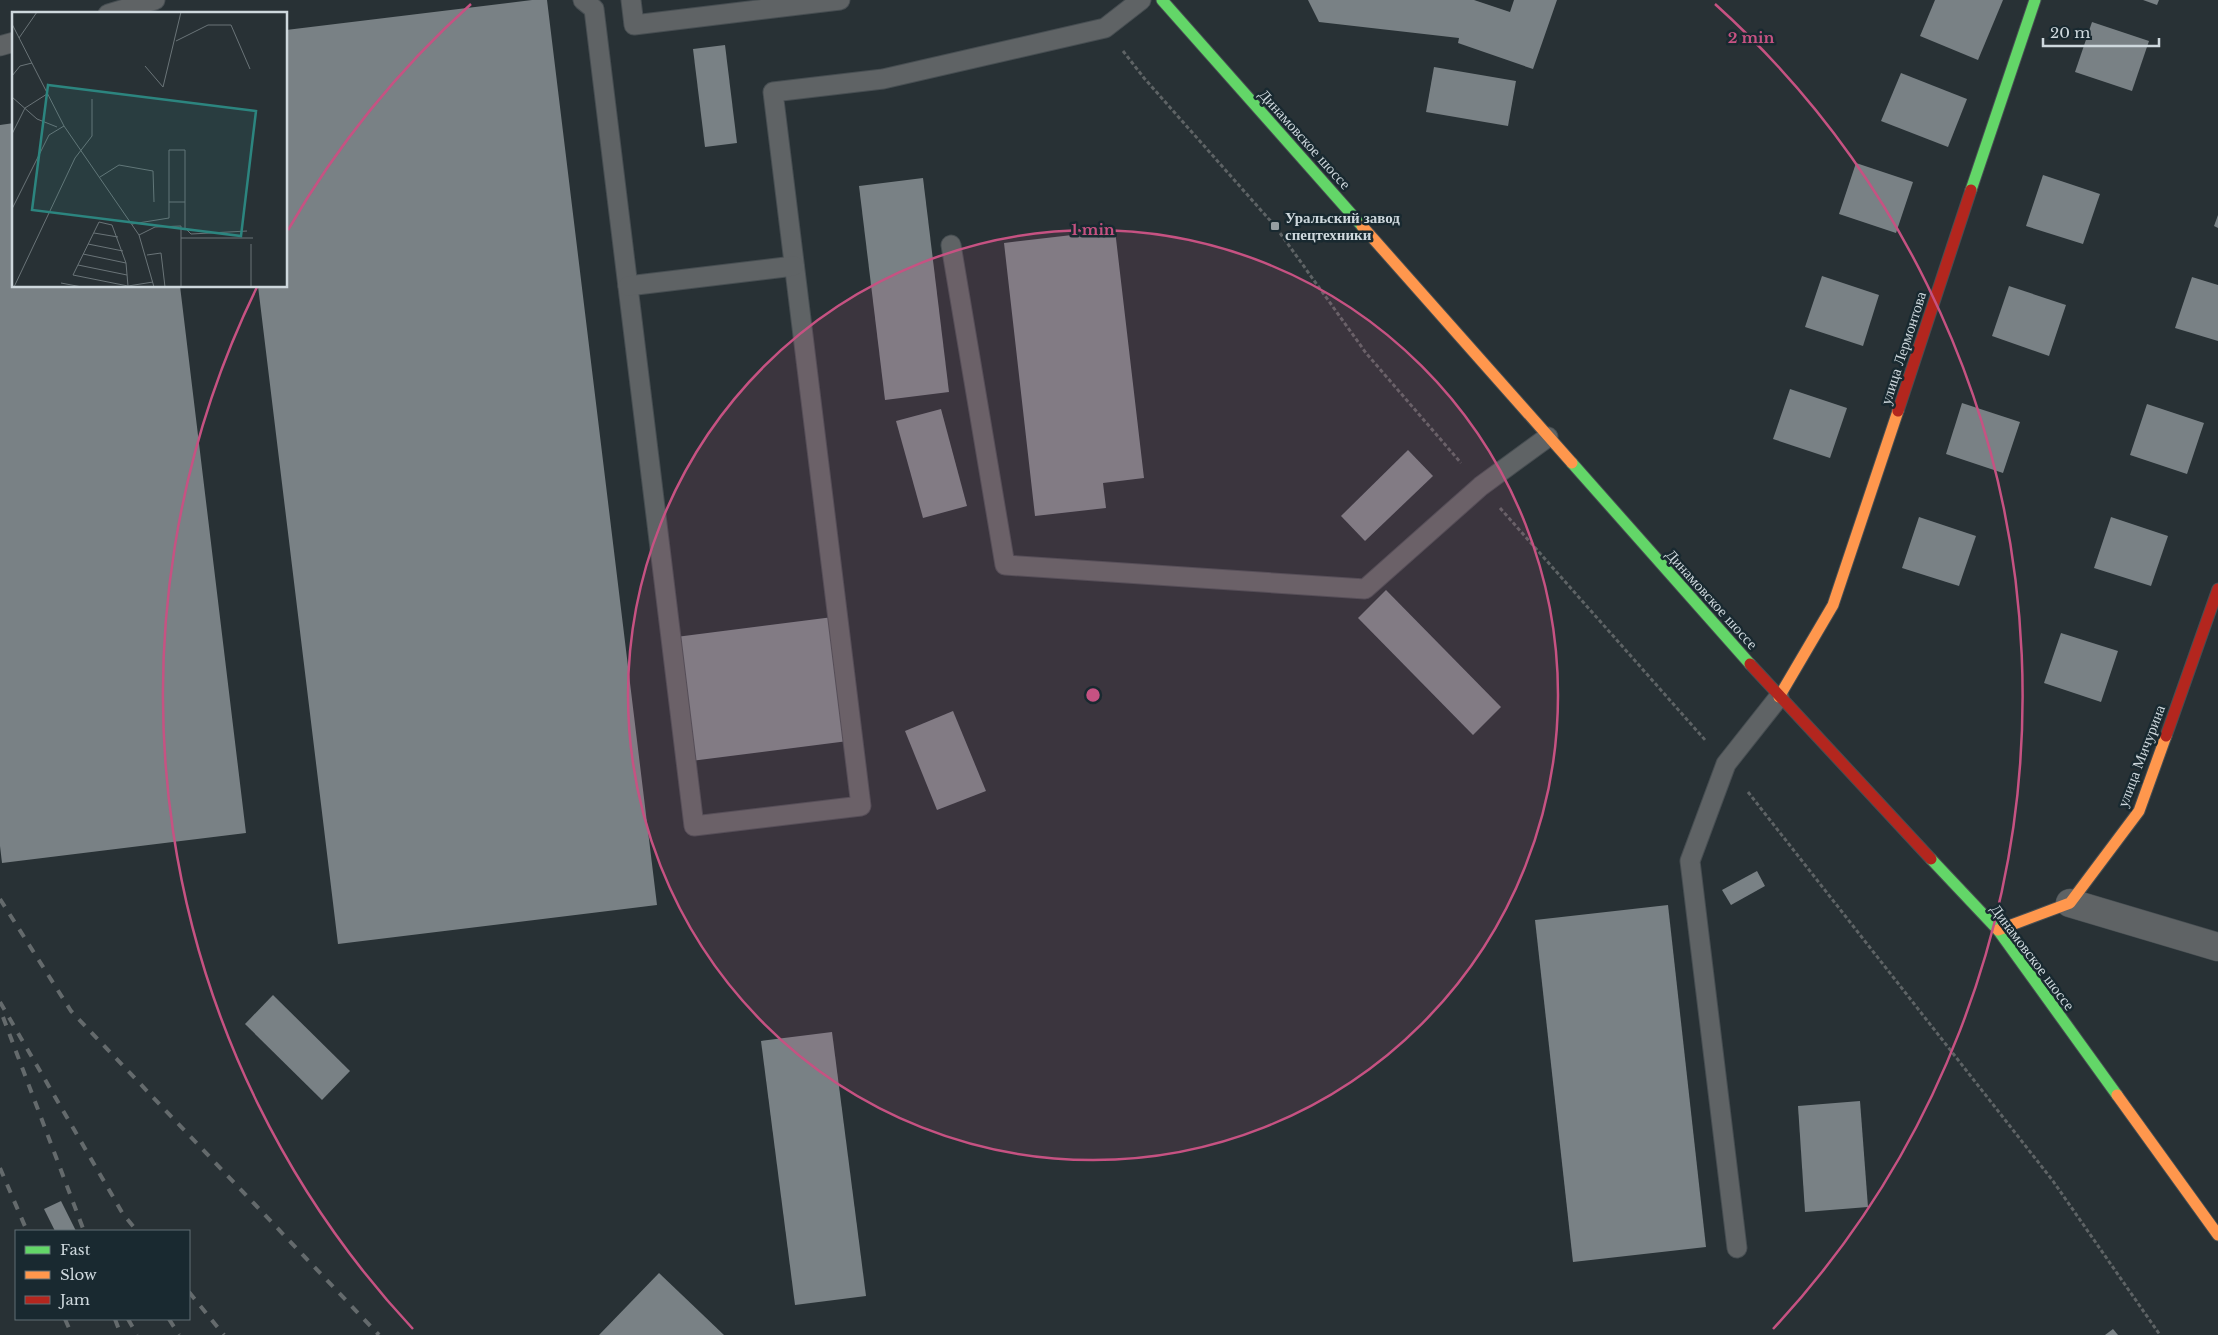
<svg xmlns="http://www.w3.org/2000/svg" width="2218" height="1335" font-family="'Libre Baskerville',serif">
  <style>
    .building { fill: #798185 }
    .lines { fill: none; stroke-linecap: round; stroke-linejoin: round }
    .lane-casing { stroke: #474e52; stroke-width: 21 }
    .street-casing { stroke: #474e52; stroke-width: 29 }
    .fast-casing { stroke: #474e52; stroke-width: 13 }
    .slow-casing { stroke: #474e52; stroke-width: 13 }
    .jam-casing { stroke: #474e52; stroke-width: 13 }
    .path { stroke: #5e6365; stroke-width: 3; stroke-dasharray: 4 2.5; stroke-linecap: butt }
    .lane { stroke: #5f6365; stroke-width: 19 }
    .street { stroke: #5f6365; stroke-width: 28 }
    .fast { stroke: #63d668; stroke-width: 11 }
    .slow { stroke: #ff974d; stroke-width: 11 }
    .jam { stroke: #b3261e; stroke-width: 11 }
    .rail { stroke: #646a6c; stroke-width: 4; stroke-dasharray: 9 9; stroke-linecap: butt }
    .ring { fill: none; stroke: #c65282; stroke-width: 2.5 }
    .poi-dot { fill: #949ea2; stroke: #192930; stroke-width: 2 }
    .labels { text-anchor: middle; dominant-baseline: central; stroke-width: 5; stroke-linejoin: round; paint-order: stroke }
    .street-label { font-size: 15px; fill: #ced8dd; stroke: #192930 }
    .poi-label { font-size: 15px; font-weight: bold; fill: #ced8dd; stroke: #192930; text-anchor: start }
    .inset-road { fill: none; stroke: #6a7478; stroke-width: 1 }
    .view { fill: #2c857f; fill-opacity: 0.15; stroke: #2c857f; stroke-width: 2.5 }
    .inset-edge { fill: none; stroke: #ced8dd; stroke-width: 2.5 }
    .centre { fill: #c65282; stroke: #192930; stroke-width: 2.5 }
    .ring-label { font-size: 15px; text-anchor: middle; font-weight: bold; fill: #c65282; stroke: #192930; stroke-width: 5; stroke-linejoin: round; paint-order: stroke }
  </style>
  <rect width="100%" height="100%" fill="#283135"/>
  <g class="building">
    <polygon points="532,0 547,0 657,905 338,944 258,286 286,286 286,30"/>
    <polygon points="1308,0 1474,0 1510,12 1514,0 1557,0 1533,69 1458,43 1459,38 1319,22"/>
    <polygon points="1935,0 2003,0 1978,60 1920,36"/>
    <polygon points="2143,0 2159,0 2157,5"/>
    <polygon points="2092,22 2149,41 2132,91 2075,72"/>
    <polygon points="725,45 737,143 705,147 693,49"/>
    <polygon points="1434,67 1516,81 1508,126 1426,112"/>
    <polygon points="1901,73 1967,99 1948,147 1881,121"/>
    <polygon points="14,123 14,286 180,286 246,833 2,863 0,846 0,125"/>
    <polygon points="1856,163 1913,182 1896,233 1839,214"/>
    <polygon points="2043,175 2100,194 2083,244 2026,226"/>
    <polygon points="923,178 949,392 885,400 859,186"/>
    <polygon points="2218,215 2218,228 2214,226"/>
    <polygon points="1115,230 1144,478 1103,483 1106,508 1035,516 1004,243"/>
    <polygon points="1822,276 1879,295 1863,346 1805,327"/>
    <polygon points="2192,277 2218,285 2218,341 2175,328"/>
    <polygon points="2009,286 2066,305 2049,356 1992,336"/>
    <polygon points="1790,389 1847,408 1830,458 1773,439"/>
    <polygon points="1962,403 2020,422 2003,473 1946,454"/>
    <polygon points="2147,404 2204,423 2187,474 2130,455"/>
    <polygon points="941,409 967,506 923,518 896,421"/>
    <polygon points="1408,450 1433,476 1365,541 1341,516"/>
    <polygon points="1919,517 1976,536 1959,586 1902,568"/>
    <polygon points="2111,517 2168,536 2151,586 2094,568"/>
    <polygon points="1386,590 1501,707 1473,735 1358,618"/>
    <polygon points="833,617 848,741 691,761 676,637"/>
    <polygon points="2061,633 2118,651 2101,702 2044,683"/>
    <polygon points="953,711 986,791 937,810 905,731"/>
    <polygon points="1757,871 1765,886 1731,905 1722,890"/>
    <polygon points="1668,905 1706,1247 1573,1262 1535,920"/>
    <polygon points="273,995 350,1071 322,1100 245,1024"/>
    <polygon points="832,1032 866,1296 795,1305 761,1041"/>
    <polygon points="1860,1101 1868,1207 1805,1212 1798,1106"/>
    <polygon points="61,1201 76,1231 55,1231 44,1209"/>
    <polygon points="659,1273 724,1335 599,1335"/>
    <polygon points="2113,1329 2118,1335 2105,1335"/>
  </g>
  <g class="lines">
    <g class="lane-casing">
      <g id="lane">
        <polyline points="583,0 594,9 694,826 861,806 773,92 883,79 1105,28 1141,0"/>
        <polyline points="631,0 634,25 840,0"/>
        <polyline points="108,14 155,0"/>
        <polyline points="0,46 14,42"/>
        <polyline points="951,245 1005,565 1365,589 1481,486 1548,437"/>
        <polyline points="628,286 794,266"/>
        <polyline points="1737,1248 1690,861 1726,764 1779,697"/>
      </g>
    </g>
    <g class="street-casing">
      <polyline id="street" points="2070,903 2218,947"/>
    </g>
    <g class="fast-casing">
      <g id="fast">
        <polyline points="1162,0 1362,226"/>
        <polyline points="1971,190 2035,0"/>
        <polyline points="1572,463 1750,664"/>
        <polyline points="1931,859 1998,930 2117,1095"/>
      </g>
    </g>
    <g class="slow-casing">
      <g id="slow">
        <polyline points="1362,226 1572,463"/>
        <polyline points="1779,697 1833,605 1898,411"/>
        <polyline points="1998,930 2070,903 2139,811 2166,736"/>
        <polyline points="2117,1095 2218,1235"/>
      </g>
    </g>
    <g class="jam-casing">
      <g id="jam">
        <polyline points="1898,411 1971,190"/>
        <polyline points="1750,664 1931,859"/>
        <polyline points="2166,736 2218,589"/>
      </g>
    </g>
    <g class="path">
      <polyline points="1123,51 1144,78 1275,226 1366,353 1461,463"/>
      <polyline points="1500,508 1706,741"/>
      <polyline points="1748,792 2053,1181 2160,1335"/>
    </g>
    <use href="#lane" class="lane"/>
    <use href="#street" class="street"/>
    <use href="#fast" class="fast"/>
    <use href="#slow" class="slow"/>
    <use href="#jam" class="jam"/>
    <g class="rail">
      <polyline points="0,899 71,1011 379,1335"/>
      <polyline points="0,1002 123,1214 137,1231"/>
      <polyline points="3,1017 84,1231"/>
      <polyline points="0,1168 27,1231"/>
      <polyline points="189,1292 224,1335"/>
      <polyline points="65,1319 72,1335"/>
      <polyline points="115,1319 121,1335"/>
      <polyline points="128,1319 137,1335"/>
      <polyline points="169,1319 179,1335"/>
    </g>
  </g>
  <circle cx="1093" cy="695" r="465" fill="#c65282" fill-opacity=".12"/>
  <g class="ring">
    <circle cx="1093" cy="695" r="465"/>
    <path d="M413 1329A930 930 0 0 1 257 287M288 230A930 930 0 0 1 471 4M1715 4A930 930 0 0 1 1773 1329"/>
  </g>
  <rect class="poi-dot" x="1270" y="221" width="10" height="10" rx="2.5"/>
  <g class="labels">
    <g class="street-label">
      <text transform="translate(1305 139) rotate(48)">Динамовское шоссе</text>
      <text transform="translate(1903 348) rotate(-72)">улица Лермонтова</text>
      <text transform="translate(1712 599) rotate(48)">Динамовское шоссе</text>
      <text transform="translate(2141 756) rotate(-69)">улица Мичурина</text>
      <text transform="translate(2033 957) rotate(53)">Динамовское шоссе</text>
    </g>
    <g class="poi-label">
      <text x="1285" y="217">Уральский завод<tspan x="1285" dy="17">спецтехники</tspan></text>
    </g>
  </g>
  <g transform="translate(12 12)">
    <rect width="275" height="275" fill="#283135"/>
    <path class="inset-road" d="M0,12L52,114L127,223L142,275M7,26L25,0M164,29L196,13H219L238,57M133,54L151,75L169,0M0,64L8,54L20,51M0,85L25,107L45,115M0,122L13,96L35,82M88,165L107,153L141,159L142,190M157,190H173M0,197L37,123L52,114M120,212L157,206V138H173V216L179,222L235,219M82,221L106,225M127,223L143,215L169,214V275M169,226H241M76,232L111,239M71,242L114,251M135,243L149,241L153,275M66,253L115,263M49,271L70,275M116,274L114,251L100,213L87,210L61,263L116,274L141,270M2,275L63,146L80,124V87M239,275V232"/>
    <path class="view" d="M36,73L244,99L229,224L20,198Z"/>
    <rect width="275" height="275" class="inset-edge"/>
  </g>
  <circle cx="1093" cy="695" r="8" class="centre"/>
  <g class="ring-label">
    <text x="1751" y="43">2 min</text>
    <text x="1093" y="235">1 min</text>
  </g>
  <rect x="15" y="1230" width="175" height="90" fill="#192930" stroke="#616f75"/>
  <rect x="25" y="1246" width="25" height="8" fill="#63d668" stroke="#616f75"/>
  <text x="60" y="1255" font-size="15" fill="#ced8dd">Fast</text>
  <rect x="25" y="1271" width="25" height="8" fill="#ff974d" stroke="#616f75"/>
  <text x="60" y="1280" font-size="15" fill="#ced8dd">Slow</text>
  <rect x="25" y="1296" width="25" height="8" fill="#b3261e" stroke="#616f75"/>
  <text x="60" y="1305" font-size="15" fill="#ced8dd">Jam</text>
  <path d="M2043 38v8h116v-8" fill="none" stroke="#ced8dd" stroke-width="2.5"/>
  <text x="2050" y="38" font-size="15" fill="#ced8dd" stroke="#192930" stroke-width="4" paint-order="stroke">20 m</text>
</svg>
